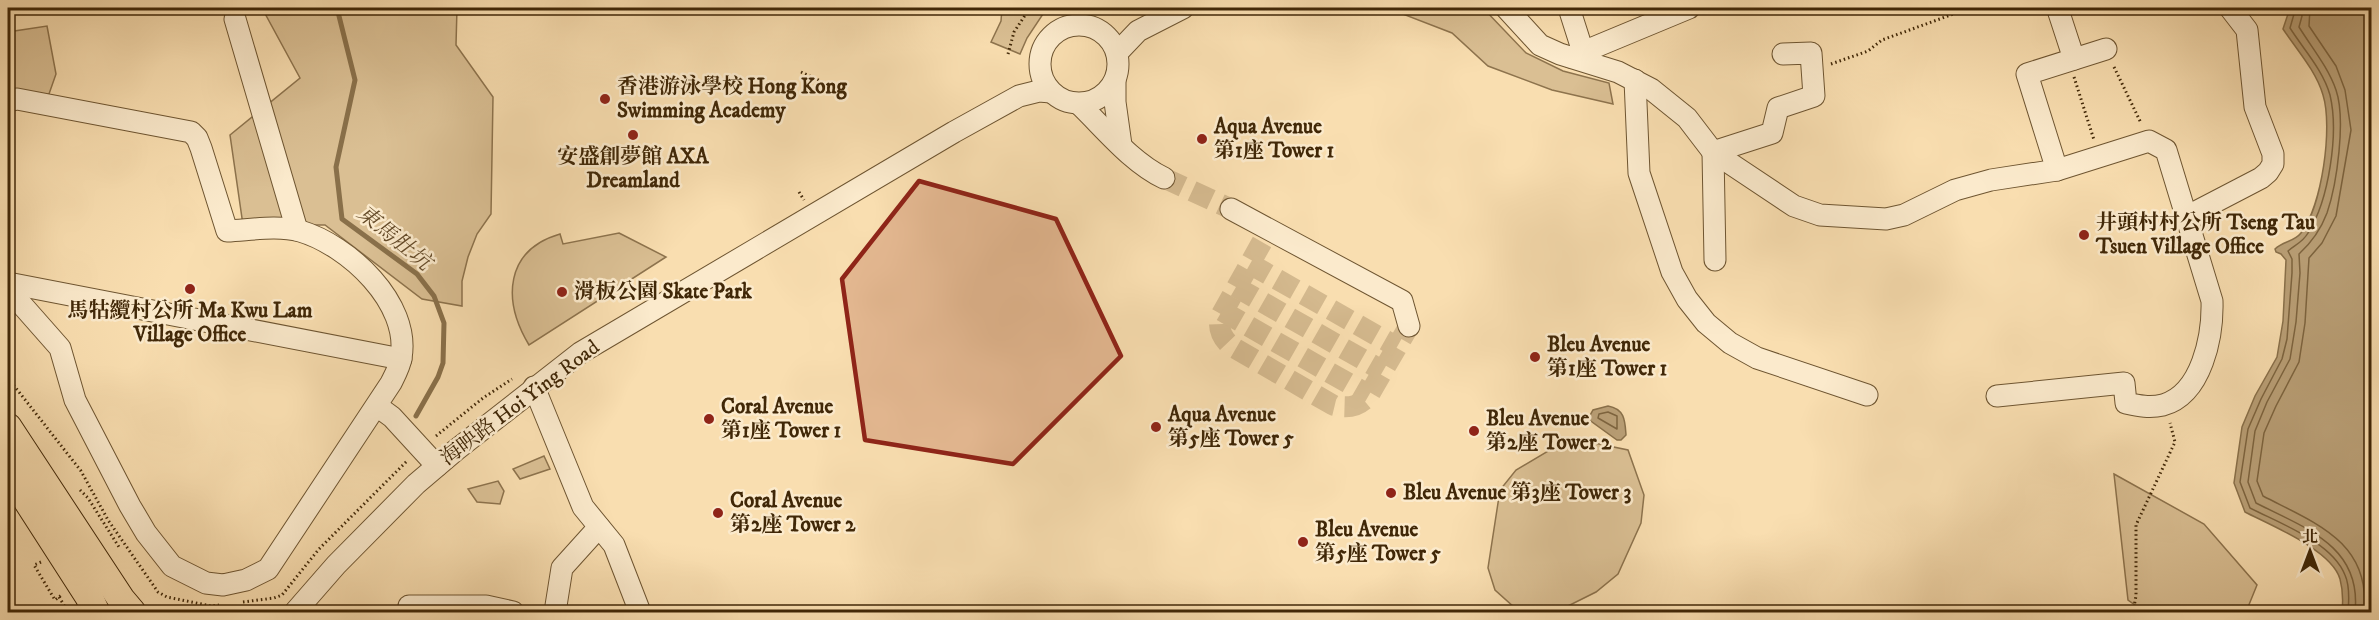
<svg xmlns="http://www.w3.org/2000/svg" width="2379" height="620" font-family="'IM FELL DW Pica','Noto Serif TC',serif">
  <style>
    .green { fill: #dabf93; stroke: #8d734d; stroke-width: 1.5 }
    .water { fill: #baa077; stroke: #89704a; stroke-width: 1.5 }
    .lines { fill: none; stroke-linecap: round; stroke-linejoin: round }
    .shore { stroke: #7d643f; stroke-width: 1.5 }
    .stream { stroke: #89704a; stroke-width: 5 }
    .minor-tunnel { stroke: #d4b98e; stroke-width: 21; stroke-dasharray: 21 10; stroke-linecap: butt }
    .minor-casing { stroke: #6e5531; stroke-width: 23 }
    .major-casing { stroke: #402707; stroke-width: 29 }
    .path { stroke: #402707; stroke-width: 3; stroke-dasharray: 1.5 3; stroke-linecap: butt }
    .minor { stroke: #fbeacc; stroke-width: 21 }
    .major { stroke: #f9deb0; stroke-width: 27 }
    .marked { fill: #8f2418; fill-opacity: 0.2; stroke: #8f2418; stroke-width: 4.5; stroke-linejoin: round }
    .poi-dot { fill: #8f2418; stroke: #fbeacc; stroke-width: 2 }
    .labels { text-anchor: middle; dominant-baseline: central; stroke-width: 5; stroke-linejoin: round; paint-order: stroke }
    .poi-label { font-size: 21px; font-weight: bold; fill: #402707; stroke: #fbeacc; text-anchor: start }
    .street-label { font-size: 21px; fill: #402707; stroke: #fbeacc }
    .water-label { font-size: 22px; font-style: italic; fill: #654b29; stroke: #fbeacc }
  </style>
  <rect width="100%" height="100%" fill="#f9deb0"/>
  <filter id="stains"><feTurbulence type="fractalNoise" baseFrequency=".00333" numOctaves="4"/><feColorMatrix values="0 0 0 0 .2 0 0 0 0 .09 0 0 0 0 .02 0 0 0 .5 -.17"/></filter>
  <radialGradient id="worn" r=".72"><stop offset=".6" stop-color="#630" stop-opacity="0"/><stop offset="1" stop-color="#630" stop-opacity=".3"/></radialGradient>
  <g class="green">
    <polygon points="262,8 457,8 456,45 493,97 491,214 477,234 468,257 462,281 462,306 422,299 325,225 243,225 230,135 300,78"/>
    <polygon points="1002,8 1047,8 1027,38 1020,54 991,42 1001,21"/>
    <polygon points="1397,8 1483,8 1526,53 1563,71 1609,83 1613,104 1552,90 1488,66 1452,33 1400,13"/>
    <polygon points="47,26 56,74 49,94 8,112 8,32"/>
    <path d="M619,233L666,257L529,345C502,300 505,250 560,234L563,244Z"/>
    <polygon points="1570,438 1628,450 1644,495 1641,523 1618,574 1596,592 1556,612 1525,612 1514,607 1495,590 1488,568 1500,490 1516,470"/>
    <polygon points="544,456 550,469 520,479 513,469"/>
    <polygon points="2114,474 2204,524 2257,585 2246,612 2145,612 2128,600"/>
    <polygon points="498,481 504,491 500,504 477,502 468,489"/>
  </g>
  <g class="water">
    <path d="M2283,8H2371V612H2342C2343,602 2343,590 2340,579C2332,550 2270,525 2245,512L2234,483L2242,427L2255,396L2277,357L2283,321L2286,260L2281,254L2276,252L2275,249C2283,241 2294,242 2301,233C2322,206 2333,127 2323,95C2316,71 2297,50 2283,29L2288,14Z"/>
    <path d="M1608,406C1625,409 1625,421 1626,435L1621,440H1617L1588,419L1593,410Z"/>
  </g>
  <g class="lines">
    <g class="shore">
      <path d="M2291,8L2294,14L2290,28C2304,50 2323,70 2330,95C2339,133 2329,200 2308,233C2303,242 2295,245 2288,251L2292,259V273L2287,339L2282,359L2261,399L2248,429L2240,482L2250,508C2279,523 2332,542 2345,575C2350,586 2349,601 2348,612"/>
      <path d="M2300,8L2302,16L2299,27C2312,48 2328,67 2336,90C2346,119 2337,184 2327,213C2321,229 2311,243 2299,254L2300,273L2296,322L2290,359L2267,402L2255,431L2248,482L2256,503C2305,528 2362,546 2355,612"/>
      <path d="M2310,8L2309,26L2336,66L2345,90L2351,130L2336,216L2322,243L2309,258L2305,323L2299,362L2276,406L2264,433L2257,481L2263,496C2315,523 2371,542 2364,612"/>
      <polygon points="1608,412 1617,416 1617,429 1598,418 1599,414"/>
    </g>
    <polyline class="stream" points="337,8 355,80 336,167 342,219 417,274 434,296 444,323 443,363 438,377 416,416"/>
    <g class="minor-tunnel">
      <polyline points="1164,178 1231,209"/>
      <path d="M1262,242L1220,317C1218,330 1222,338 1231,346L1333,405C1348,409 1359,407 1369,395L1409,326"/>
      <polyline points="1250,264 1397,347"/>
      <polyline points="1236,287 1383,371"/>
      <polyline points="1222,311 1369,395"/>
    </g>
    <g class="minor-casing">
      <g id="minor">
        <path d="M1506,8L1540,45L1560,54L1618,72L1651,89L1687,118L1713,152L1794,206L1820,215L1886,219L1904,215L1955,190L1991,180L2057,170L2149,141L2166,150L2212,301C2213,336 2202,394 2163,405C2150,408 2139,406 2126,403L2124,383L1997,396"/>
        <polyline points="1569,8 1583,52"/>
        <polyline points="2058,10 2074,59"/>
        <polyline points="235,19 297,230"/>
        <circle cx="1079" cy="64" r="39"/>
        <polyline points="1117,53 1138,31 1183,8"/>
        <polyline points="1571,57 1689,8"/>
        <polyline points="1115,80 1115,102 1121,145"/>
        <polyline points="1635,80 1639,173 1672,272 1687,299 1706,323 1730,343 1757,358 1867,395"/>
        <path d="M8,101L17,99L191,132L197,138L201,148L227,231C250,230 278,225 300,231C348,245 411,303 401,358C400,366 395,375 391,383L268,569L246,580L223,585L206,583L172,566L146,533L130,506L75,400L60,348L8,289"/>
        <path d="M1079,104C1105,129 1131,162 1164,178"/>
        <polyline points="1713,152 1772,133 1778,108 1814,96 1811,53 1783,54"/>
        <polyline points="1713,152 1715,260"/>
        <polyline points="2057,170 2027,74 2106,49"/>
        <polyline points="1231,209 1402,301 1409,326"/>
        <polyline points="2186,217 2261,178 2268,172 2273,164 2273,154 2255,107 2247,30 2230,8"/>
        <polyline points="8,283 401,359"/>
        <polyline points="534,387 583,507 614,545 640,612"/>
        <polyline points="377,406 392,417 437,466"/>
        <polyline points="409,606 486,606 513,612"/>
        <polyline points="295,612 336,565 416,484 456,450 580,353 954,132 1019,96 1039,91 1051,92"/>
        <polyline points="555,612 562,568 599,527"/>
      </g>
    </g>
    <g class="major-casing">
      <g id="major">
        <polyline points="8,427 121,599 132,612"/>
        <polyline points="8,471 89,597 96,612"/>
      </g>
    </g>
    <g class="path">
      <polyline points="1008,54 1014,32 1030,8"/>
      <polyline points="1831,64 1868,51 1882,40 1970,8"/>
      <polyline points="2114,67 2141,123"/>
      <polyline points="801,72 842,91"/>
      <polyline points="2074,77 2094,140"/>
      <polyline points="799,192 804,200"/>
      <polyline points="8,378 81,471 108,520 158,592 167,597 211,606 219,605"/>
      <polyline points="436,436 483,398 512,379"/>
      <polyline points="80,490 88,498 119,547"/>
      <polyline points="41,562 34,565 55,600 63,594"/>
      <polyline points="59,597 67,610"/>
      <polyline points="243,602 274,598 282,595 319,549 408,460"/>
      <polyline points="206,612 208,605"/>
      <polyline points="2133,612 2136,596 2136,525 2175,442 2170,423"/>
    </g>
    <use href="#minor" class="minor"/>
    <use href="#major" class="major"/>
  </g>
  <path class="marked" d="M919,181L1056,219L1121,356L1013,464L865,440L842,279Z"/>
  <g class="poi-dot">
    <circle cx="605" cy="99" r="6"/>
    <circle cx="633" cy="135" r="6"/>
    <circle cx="1202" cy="139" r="6"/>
    <circle cx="2084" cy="235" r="6"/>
    <circle cx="190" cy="289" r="6"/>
    <circle cx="562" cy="292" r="6"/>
    <circle cx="1535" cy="357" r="6"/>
    <circle cx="709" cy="419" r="6"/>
    <circle cx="1156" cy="427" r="6"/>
    <circle cx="1474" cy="431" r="6"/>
    <circle cx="1391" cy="493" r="6"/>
    <circle cx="718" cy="513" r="6"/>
    <circle cx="1303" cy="542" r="6"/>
  </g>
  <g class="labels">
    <g class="poi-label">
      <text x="617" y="87">香港游泳學校 Hong Kong<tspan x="617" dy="24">Swimming Academy</tspan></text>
      <text x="1214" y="127">Aqua Avenue<tspan x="1214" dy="24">第1座 Tower 1</tspan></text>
      <text x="633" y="157" text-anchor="middle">安盛創夢館 AXA<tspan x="633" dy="24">Dreamland</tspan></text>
      <text x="2096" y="223">井頭村村公所 Tseng Tau<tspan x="2096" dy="24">Tsuen Village Office</tspan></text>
      <text x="574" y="292">滑板公園 Skate Park</text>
      <text x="190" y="311" text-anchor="middle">馬牯纜村公所 Ma Kwu Lam<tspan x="190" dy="24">Village Office</tspan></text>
      <text x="1547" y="345">Bleu Avenue<tspan x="1547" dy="24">第1座 Tower 1</tspan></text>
      <text x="721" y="407">Coral Avenue<tspan x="721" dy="24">第1座 Tower 1</tspan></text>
      <text x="1168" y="415">Aqua Avenue<tspan x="1168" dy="24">第5座 Tower 5</tspan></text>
      <text x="1486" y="419">Bleu Avenue<tspan x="1486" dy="24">第2座 Tower 2</tspan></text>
      <text x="1403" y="493">Bleu Avenue 第3座 Tower 3</text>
      <text x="730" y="501">Coral Avenue<tspan x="730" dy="24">第2座 Tower 2</tspan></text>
      <text x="1315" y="530">Bleu Avenue<tspan x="1315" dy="24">第5座 Tower 5</tspan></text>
    </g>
    <g class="street-label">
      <text transform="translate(520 403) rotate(-37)">海映路 Hoi Ying Road</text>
    </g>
    <g class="water-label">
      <text transform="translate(394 238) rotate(39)">東馬肚坑</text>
    </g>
  </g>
  <rect width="2379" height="620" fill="none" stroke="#f9deb0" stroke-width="30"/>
  <rect x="9" y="9" width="2361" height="602" fill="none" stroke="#402707" stroke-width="3"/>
  <rect x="15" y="15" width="2349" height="590" fill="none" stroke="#402707" stroke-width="1.5"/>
  <g transform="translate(2310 551)" stroke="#fbeacc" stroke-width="4.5" paint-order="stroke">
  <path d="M0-4.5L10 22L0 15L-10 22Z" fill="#402707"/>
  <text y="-9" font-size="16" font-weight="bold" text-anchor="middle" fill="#402707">北</text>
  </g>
  <rect width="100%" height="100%" filter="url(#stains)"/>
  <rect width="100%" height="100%" fill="url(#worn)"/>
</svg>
